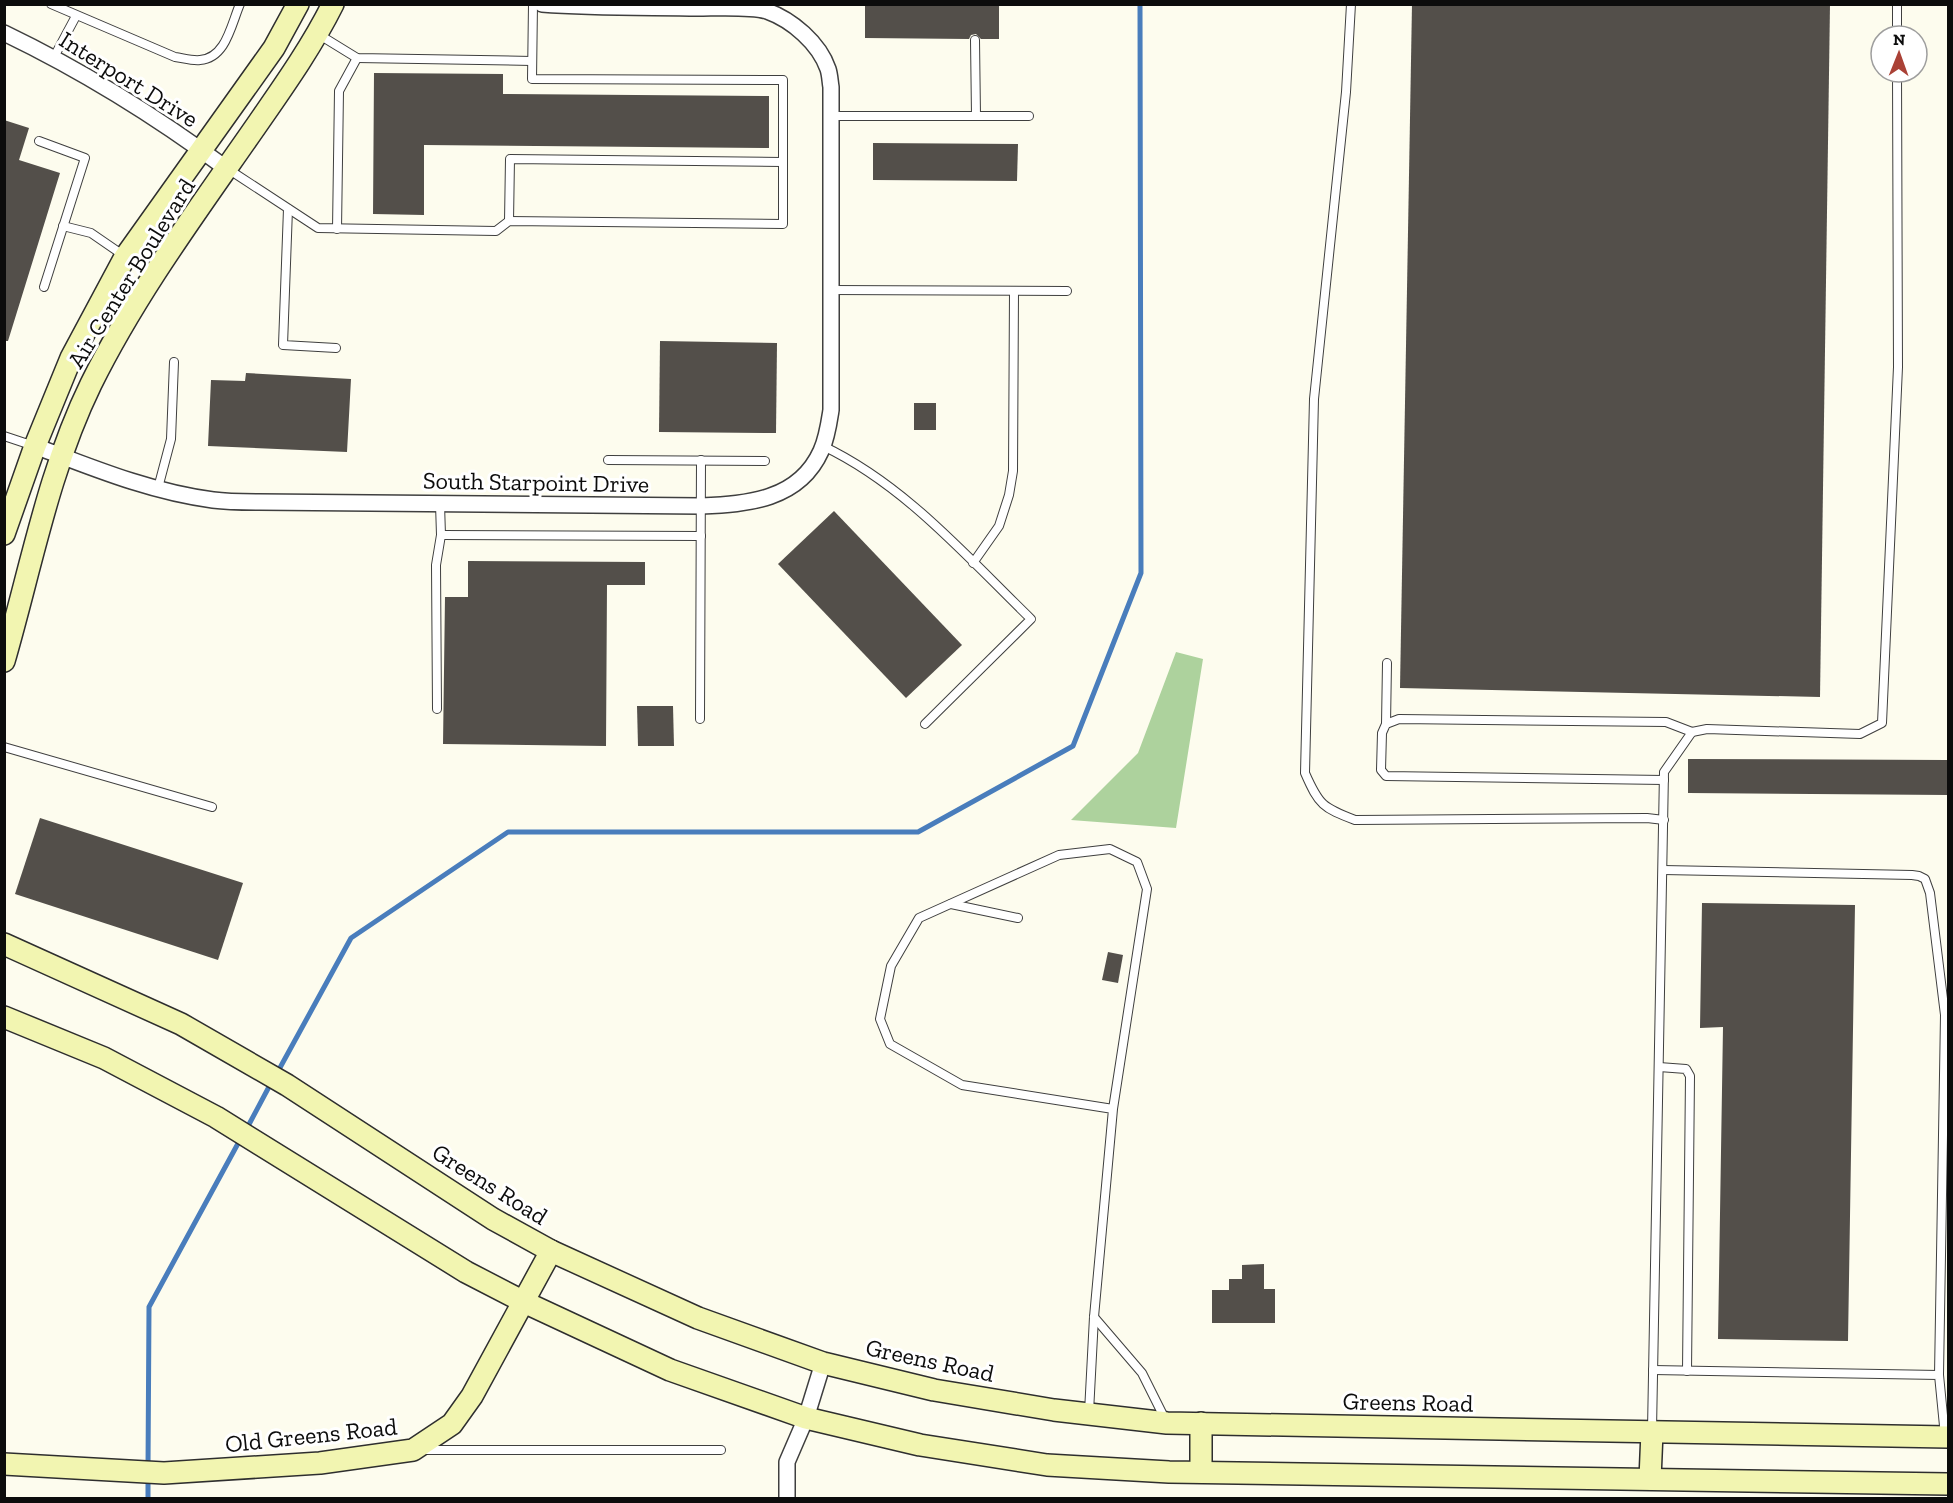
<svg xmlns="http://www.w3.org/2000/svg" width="1953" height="1503" font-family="'Zilla Slab',serif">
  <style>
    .forest { fill: #add29d }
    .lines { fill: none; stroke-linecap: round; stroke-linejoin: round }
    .stream { stroke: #497dbc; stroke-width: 5 }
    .building { fill: #534f4a }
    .lane-casing { stroke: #3f3f3f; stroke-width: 10 }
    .street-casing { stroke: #3f3f3f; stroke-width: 18 }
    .secondary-casing { stroke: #2e2e2e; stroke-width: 24 }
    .lane { stroke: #fff; stroke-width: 8 }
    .street { stroke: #fff; stroke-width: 15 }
    .secondary { stroke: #f2f5b1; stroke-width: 21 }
    .labels { text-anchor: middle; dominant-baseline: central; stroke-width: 6; stroke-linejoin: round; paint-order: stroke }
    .street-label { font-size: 24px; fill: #0c0c0c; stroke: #fff }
  </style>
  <rect width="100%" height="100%" fill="#fdfcee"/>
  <polygon class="forest" points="1176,652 1203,659 1176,828 1071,820 1138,753"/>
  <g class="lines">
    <g class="stream">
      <polyline points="276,1075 351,938 508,832 918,832 1073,746 1141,573 1140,4"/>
      <polyline points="246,1130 271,1083"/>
      <polyline points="148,1468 149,1307 241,1138"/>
      <polyline points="148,1498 148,1478"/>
    </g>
  </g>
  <g class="building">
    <polygon points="865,4 999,4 999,39 981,39 976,34 971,35 969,39 865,38"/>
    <polygon points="1412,4 1830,4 1820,697 1400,688"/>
    <polygon points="374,73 503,74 503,94 769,96 769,148 424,145 424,215 373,214"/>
    <polygon points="4,120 29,128 19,160 60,173 8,341 4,341"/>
    <polygon points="873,143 1018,144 1017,181 873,180"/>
    <polygon points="660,341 777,343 776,433 659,432"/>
    <polygon points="246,373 351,379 347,452 208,446 211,380 245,381"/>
    <rect x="914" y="403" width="22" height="27"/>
    <polygon points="834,511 962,645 906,698 778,564"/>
    <polygon points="468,561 645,562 645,585 607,585 606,746 443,744 445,597 468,597"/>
    <polygon points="637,706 673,706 674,746 638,746"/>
    <polygon points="1688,759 1948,760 1948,795 1688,793"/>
    <polygon points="40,818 243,883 218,960 15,894"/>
    <polygon points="1702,903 1855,905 1848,1341 1718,1339 1723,1027 1700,1028"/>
    <polygon points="1108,952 1123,955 1118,983 1102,980"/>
    <polygon points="1264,1264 1264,1289 1275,1289 1275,1323 1212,1323 1212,1290 1229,1290 1229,1279 1242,1279 1242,1265"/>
  </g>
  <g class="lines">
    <g class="lane-casing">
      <g id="lane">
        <path d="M51,4L175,57C183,58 192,61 200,60C226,58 231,25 240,4"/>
        <path d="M1351,4L1346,92L1314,399L1305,773C1319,805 1323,808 1355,820L1647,818L1664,820"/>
        <polyline points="1897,4 1897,36"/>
        <polyline points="318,34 357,58 532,61"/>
        <polyline points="975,40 976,116"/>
        <polyline points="54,57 76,16"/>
        <polyline points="831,116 1029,116"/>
        <polyline points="39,141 85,158 44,287"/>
        <polyline points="228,169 318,228 496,231 509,221 783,224 783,80 532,79 533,4"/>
        <polyline points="288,209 283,345 336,348"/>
        <polyline points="509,221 510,159 782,162"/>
        <polyline points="63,226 91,233 123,255"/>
        <polyline points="337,229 339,91 357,58"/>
        <polyline points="830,290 1067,291"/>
        <polyline points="4,436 34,446"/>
        <path d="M823,446C905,485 966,556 1031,619L925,724"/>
        <polyline points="608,460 765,461"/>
        <polyline points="158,488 171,439 174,362"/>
        <polyline points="441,535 701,536"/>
        <polyline points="973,563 999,526 1009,495 1013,471 1014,291"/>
        <polyline points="437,709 436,565 441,535 440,504"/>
        <polyline points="700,719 701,460"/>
        <polyline points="1386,724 1387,663"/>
        <polyline points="4,747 212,807"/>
        <polyline points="1664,780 1386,776 1381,770 1382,733 1386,724 1399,719 1666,722 1692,732"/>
        <polyline points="1663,870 1912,875 1919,876 1925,879 1930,893 1945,1015 1939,1375"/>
        <polyline points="951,904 1018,918"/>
        <polyline points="1659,1067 1686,1069 1690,1076 1687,1371"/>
        <polyline points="1094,1317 1142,1373 1165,1419"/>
        <polyline points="1653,1370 1939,1375 1945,1436"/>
        <polyline points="1089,1412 1094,1317 1113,1109 1147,889 1137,862 1110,849 1059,855 919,918 891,966 880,1019 890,1044 962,1085 1113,1109"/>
        <polyline points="1652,1430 1664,772 1692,732 1707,729 1860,734 1882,723 1898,367 1897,72"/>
        <polyline points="424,1450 721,1450"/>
      </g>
    </g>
    <g class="street-casing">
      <g id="street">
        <path d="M4,33C83,71 157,117 227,169"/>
        <path d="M35,446C93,468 151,492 213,500C228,502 244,502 259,502L701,506C748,504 799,500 821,451C827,438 829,423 831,410V87C830,82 830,75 828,69C819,43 792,20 767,11C751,6 716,8 698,8C646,7 594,8 542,4"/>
        <polyline points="787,1498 787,1462 806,1418 823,1363"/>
      </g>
    </g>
    <g class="secondary-casing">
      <g id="secondary">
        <polyline points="4,534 35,446 71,358 125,257 274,48 298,4"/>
        <path d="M4,661C31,568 48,472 91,384C138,289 203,203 263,116C288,80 313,44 333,4"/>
        <polyline points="4,944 181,1024 287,1085 493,1219 551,1251 698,1318 823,1363 934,1390 1054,1410 1167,1423 1948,1437"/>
        <polyline points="4,1017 104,1058 216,1117 466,1272 524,1302 670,1370 806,1418 920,1445 1047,1465 1169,1472 1948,1484"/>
        <polyline points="4,1464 164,1473 320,1463 413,1450 452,1424 472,1396 551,1251"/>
        <polyline points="1201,1472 1201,1423"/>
        <polyline points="1650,1479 1652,1432"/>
      </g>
    </g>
    <use href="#lane" class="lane"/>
    <use href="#street" class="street"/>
    <use href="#secondary" class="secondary"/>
  </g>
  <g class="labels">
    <g class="street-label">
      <text transform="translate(129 79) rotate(32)">Interport Drive</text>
      <text transform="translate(131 273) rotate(-58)">Air Center Boulevard</text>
      <text transform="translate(536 482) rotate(1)">South Starpoint Drive</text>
      <text transform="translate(490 1184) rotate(32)">Greens Road</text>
      <text transform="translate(930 1360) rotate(12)">Greens Road</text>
      <text transform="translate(1408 1402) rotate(1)">Greens Road</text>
      <text transform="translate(311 1435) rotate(-6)">Old Greens Road</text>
    </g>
  </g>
  <rect width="1953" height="1503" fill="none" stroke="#0c0c0c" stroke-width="12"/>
  <g transform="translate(1899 54) rotate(1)"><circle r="28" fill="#ffffff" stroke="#9e9e9e" stroke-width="1.5"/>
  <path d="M0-4.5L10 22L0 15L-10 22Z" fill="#aa4136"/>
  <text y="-9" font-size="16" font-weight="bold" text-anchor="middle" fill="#0c0c0c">N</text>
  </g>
</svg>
